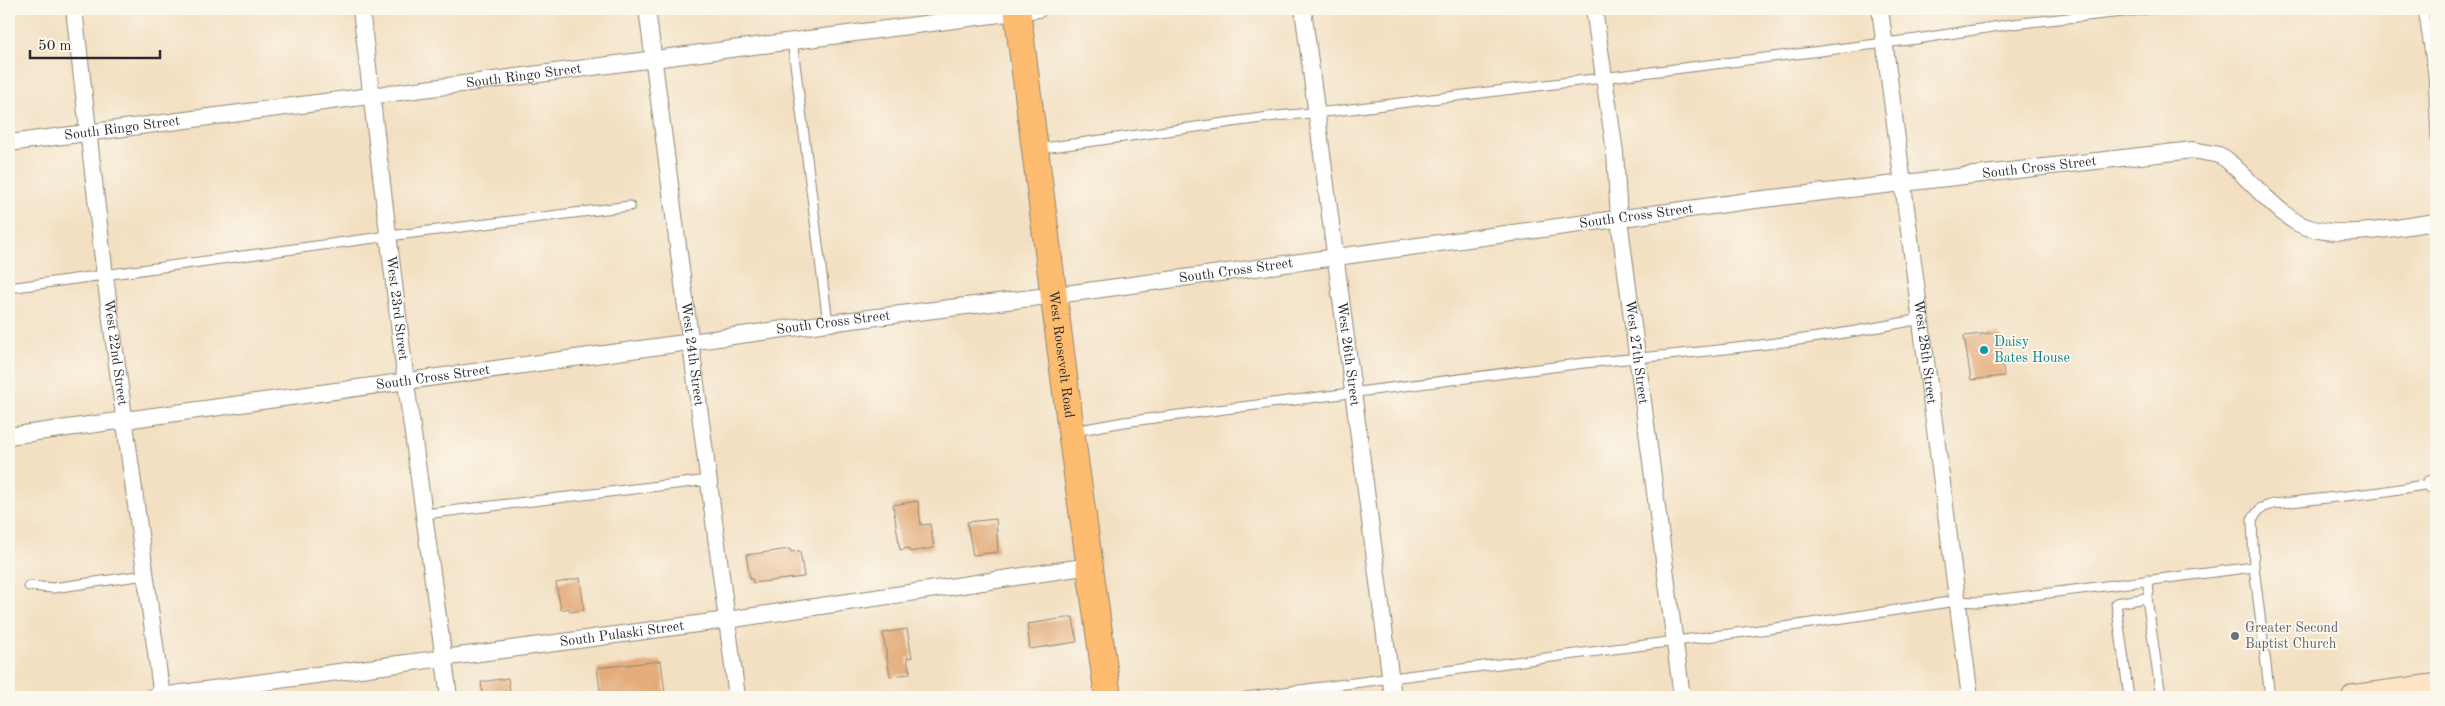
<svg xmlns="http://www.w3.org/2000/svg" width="2445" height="706" font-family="'Old Standard TT',serif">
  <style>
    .building { fill: #e3ac7a }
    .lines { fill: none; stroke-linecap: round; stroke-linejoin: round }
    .lane-casing { stroke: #8f8676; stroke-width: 11 }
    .street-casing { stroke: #8f8676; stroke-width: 18 }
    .secondary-casing { stroke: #8f8676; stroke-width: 26 }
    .primary-casing { stroke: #8f8676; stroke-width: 28 }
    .lane { stroke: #fff; stroke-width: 9 }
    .street { stroke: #fff; stroke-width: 16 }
    .secondary { stroke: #fee4c6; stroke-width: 24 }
    .primary { stroke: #fdbc70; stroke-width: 26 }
    .culture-dot { fill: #0f9aa8; stroke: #fbf7ec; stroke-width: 2 }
    .worship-dot { fill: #6b7280; stroke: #fbf7ec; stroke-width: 2 }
    .labels { text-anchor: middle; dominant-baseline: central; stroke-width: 4; stroke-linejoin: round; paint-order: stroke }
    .street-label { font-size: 14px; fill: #2b2b2b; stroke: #fbf7ec }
    .culture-label { font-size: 14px; fill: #0d838f; stroke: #fbf7ec; text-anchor: start }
    .worship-label { font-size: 14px; fill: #5b616d; stroke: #fbf7ec; text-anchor: start }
  </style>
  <rect width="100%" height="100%" fill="#fbf7ec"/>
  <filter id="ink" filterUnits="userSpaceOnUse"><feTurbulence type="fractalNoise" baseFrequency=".02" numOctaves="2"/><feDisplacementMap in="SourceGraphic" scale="10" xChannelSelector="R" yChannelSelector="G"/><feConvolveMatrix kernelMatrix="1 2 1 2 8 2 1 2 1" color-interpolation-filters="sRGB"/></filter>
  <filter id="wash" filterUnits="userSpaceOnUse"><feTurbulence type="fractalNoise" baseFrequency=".0096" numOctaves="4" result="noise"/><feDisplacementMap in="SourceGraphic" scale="20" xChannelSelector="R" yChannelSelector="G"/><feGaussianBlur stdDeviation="1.12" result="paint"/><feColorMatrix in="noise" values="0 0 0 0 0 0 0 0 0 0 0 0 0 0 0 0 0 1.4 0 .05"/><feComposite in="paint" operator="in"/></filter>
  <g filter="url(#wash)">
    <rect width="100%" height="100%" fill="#f3e0c2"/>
    <g id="blocks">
      <g class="building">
        <polygon points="1999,332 2004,376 1971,380 1964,336"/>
        <polygon points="918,501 921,525 930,524 934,548 909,552 909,548 900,550 893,505"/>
        <polygon points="996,519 998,552 973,555 967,522"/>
        <polygon points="790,549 791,552 800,551 804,577 753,583 752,579 750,579 746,555"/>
        <polygon points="580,578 584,610 570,612 569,608 561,610 556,583"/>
        <polygon points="1073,617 1077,642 1030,649 1027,624"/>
        <polygon points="907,629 912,658 907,657 910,674 890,676 883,633"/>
        <polygon points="661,661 665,693 653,695 653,697 601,697 597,668"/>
        <polygon points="508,678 511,697 483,697 481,682"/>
      </g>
    </g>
  </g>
  <g filter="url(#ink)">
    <use href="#blocks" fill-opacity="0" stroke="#8f8676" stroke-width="1"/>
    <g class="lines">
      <g class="lane-casing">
        <g id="lane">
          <polyline points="2423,9 2433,74 2436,139"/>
          <polyline points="792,40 828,323"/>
          <polyline points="1036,149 1276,116 1335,111 1917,39 2012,24 2151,9"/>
          <polyline points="9,288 389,236 630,206"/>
          <path d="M1074,431L1124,422L1584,363C1696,353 1810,342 1920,319"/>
          <polyline points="425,514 709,480"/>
          <polyline points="2147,580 2149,592 2147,598 2161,697"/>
          <polyline points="29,586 53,588 145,575"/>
          <polyline points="1246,697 1791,626 1956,601 1979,602 2254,567"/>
          <polyline points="2129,697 2116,603 2147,598"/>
          <polyline points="2149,697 2160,696"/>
          <polyline points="2270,697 2254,567 2252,519 2261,508 2273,504 2381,492 2430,484"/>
        </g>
      </g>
      <g class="street-casing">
        <g id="street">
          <path id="s1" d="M74,9L105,276L162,697"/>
          <path id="s2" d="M361,9L406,383L449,697"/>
          <path id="s3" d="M647,9L737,697"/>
          <path id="s4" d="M1303,9L1393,697"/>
          <path id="s5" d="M1594,9L1615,152L1619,219L1682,697"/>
          <path id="s6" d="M1880,9L1970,697"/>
          <path id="s7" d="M9,143L1039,9"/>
          <path id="s8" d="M9,436L828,323L1080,292L1755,200L2193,150L2219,155L2226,159C2249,179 2269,204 2294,221C2328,243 2397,227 2436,222"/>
          <polyline points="2430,484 2436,483"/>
          <path id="s9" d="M152,697L727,620L1090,566"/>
        </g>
      </g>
      <g class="secondary-casing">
        <polyline id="secondary" points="2354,697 2436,686"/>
      </g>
      <g class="primary-casing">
        <g id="primary">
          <path id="s10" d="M1017,9L1071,431L1108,697"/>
        </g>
      </g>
      <use href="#lane" class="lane"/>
      <use href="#street" class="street"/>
      <use href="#secondary" class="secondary"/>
      <use href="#primary" class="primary"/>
    </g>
  </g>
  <circle class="culture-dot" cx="1984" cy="350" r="5"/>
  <circle class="worship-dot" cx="2235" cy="636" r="5"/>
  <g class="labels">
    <g class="street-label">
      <text stroke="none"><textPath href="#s7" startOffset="519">South Ringo Street</textPath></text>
      <text stroke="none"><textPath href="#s7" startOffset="114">South Ringo Street</textPath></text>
      <text stroke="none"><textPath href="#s8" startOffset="2048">South Cross Street</textPath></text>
      <text stroke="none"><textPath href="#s8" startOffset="1642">South Cross Street</textPath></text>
      <text stroke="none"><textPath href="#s8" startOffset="1238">South Cross Street</textPath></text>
      <text stroke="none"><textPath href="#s2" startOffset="301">West 23rd Street</textPath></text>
      <text stroke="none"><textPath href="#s8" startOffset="832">South Cross Street</textPath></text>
      <text stroke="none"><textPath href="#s1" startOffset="346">West 22nd Street</textPath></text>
      <text stroke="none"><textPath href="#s3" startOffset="348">West 24th Street</textPath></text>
      <text stroke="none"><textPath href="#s10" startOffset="348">West Roosevelt Road</textPath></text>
      <text stroke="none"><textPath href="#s4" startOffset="348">West 26th Street</textPath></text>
      <text stroke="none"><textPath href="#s5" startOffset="346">West 27th Street</textPath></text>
      <text stroke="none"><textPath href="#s6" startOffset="346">West 28th Street</textPath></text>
      <text stroke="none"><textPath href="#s8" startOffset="428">South Cross Street</textPath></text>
      <text stroke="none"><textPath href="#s9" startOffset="474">South Pulaski Street</textPath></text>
    </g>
    <g class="culture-label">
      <text x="1994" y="342">Daisy<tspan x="1994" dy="16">Bates House</tspan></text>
    </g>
    <g class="worship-label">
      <text x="2245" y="628">Greater Second<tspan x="2245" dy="16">Baptist Church</tspan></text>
    </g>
  </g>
  <rect width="2445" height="706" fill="none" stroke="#fbf7ec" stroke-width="30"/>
  <path d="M30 50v8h130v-8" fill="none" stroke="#2b2b2b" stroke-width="2.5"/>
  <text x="38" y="50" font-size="15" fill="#2b2b2b" stroke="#fbf7ec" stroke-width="4" paint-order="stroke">50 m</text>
</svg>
